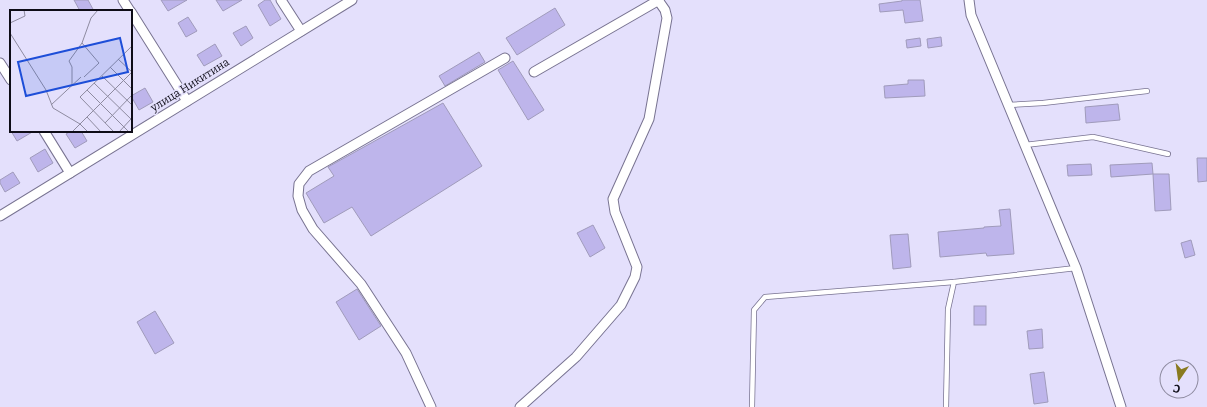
<svg xmlns="http://www.w3.org/2000/svg" width="1207" height="407" font-family="Bitter,serif">
  <style>
    .building { fill: #beb5eb; stroke: #a09bbb }
    .lines { fill: none; stroke-linecap: round; stroke-linejoin: round }
    .service-casing { stroke: #787391; stroke-width: 6 }
    .minor-casing { stroke: #787391; stroke-width: 11 }
    .service { stroke: #fff; stroke-width: 4.5 }
    .minor { stroke: #fff; stroke-width: 9 }
    .labels { text-anchor: middle; dominant-baseline: central; stroke-width: 3; stroke-linejoin: round; paint-order: stroke }
    .street-label { font-size: 11px; fill: #0e0c17; stroke: #e4e0fc }
    .inset-road { fill: none; stroke: #8e8ba0; stroke-width: 1 }
    .view { fill: #1d4ed8; fill-opacity: 0.15; stroke: #1d4ed8; stroke-width: 2 }
    .inset-edge { fill: none; stroke: #0e0c17; stroke-width: 2 }
  </style>
  <rect width="100%" height="100%" fill="#e4e0fc"/>
  <g class="building">
    <polygon points="74,0 88,0 94,11 80,11"/>
    <polygon points="161,0 187,0 168,11"/>
    <polygon points="216,0 242,0 223,11"/>
    <polygon points="265,0 270,0 281,19 270,26 258,5"/>
    <polygon points="902,0 920,0 923,21 905,23 903,10 880,12 879,4 902,1"/>
    <polygon points="555,8 565,25 517,55 506,38"/>
    <polygon points="188,17 197,31 186,37 178,23"/>
    <polygon points="246,26 253,38 241,46 233,33"/>
    <polygon points="941,37 942,46 928,48 927,39"/>
    <polygon points="920,38 921,46 907,48 906,40"/>
    <polygon points="215,44 222,56 204,66 197,55"/>
    <polygon points="479,52 485,62 445,86 439,76"/>
    <polygon points="513,61 544,110 528,120 498,70"/>
    <polygon points="908,80 924,80 925,96 885,98 884,86 908,84"/>
    <polygon points="145,88 153,102 139,110 131,96"/>
    <polygon points="443,103 482,166 371,236 352,207 324,223 306,193 334,176 328,167"/>
    <polygon points="1118,104 1120,120 1086,123 1085,107"/>
    <polygon points="11,131 34,131 17,141"/>
    <polygon points="71,131 81,131 87,141 75,148 66,134"/>
    <polygon points="45,149 53,163 38,172 30,158"/>
    <polygon points="1197,158 1207,158 1207,181 1198,182"/>
    <polygon points="1152,163 1153,174 1111,177 1110,165"/>
    <polygon points="1091,164 1092,175 1068,176 1067,165"/>
    <polygon points="13,172 20,183 5,192 0,183 0,180"/>
    <polygon points="1153,174 1169,174 1171,210 1155,211"/>
    <polygon points="1010,209 1014,254 987,256 986,253 940,257 938,232 984,228 984,227 1001,226 999,210"/>
    <polygon points="593,225 605,248 590,257 577,233"/>
    <polygon points="908,234 911,267 893,269 890,235"/>
    <polygon points="1191,240 1195,255 1185,258 1181,243"/>
    <polygon points="357,289 381,326 359,340 336,302"/>
    <rect x="974" y="306" width="12" height="19"/>
    <polygon points="155,311 174,343 155,354 137,322"/>
    <polygon points="1042,329 1043,348 1029,349 1027,331"/>
    <polygon points="1044,372 1048,402 1034,404 1030,374"/>
  </g>
  <g class="lines">
    <g class="service-casing">
      <g id="service">
        <polyline points="1008,105 1043,103 1147,91"/>
        <polyline points="1025,145 1093,137 1168,154"/>
        <polyline points="752,407 754,310 765,297 954,282"/>
        <polyline points="946,407 948,309 954,282 1076,268"/>
      </g>
    </g>
    <g class="minor-casing">
      <g id="minor">
        <polyline points="123,0 130,11"/>
        <polyline points="281,0 301,31"/>
        <polyline points="969,0 971,15 1076,268 1121,407"/>
        <polyline points="131,12 187,101"/>
        <polyline points="0,63 11,80"/>
        <polyline points="534,72 659,0"/>
        <polyline points="44,131 70,173"/>
        <polyline points="0,216 352,0"/>
        <polyline points="431,407 406,353 361,284 313,229 302,210 298,196 299,184 309,171 505,58"/>
        <polyline points="520,407 576,357 621,305 635,277 637,267 615,212 613,199 649,119 667,18 665,10 658,0"/>
      </g>
    </g>
    <use href="#service" class="service"/>
    <use href="#minor" class="minor"/>
  </g>
  <g class="labels">
    <g class="street-label">
      <text transform="translate(190 85) rotate(-32)">улица Никитина</text>
    </g>
  </g>
  <g transform="translate(10 10)">
    <rect width="122" height="122" fill="#e4e0fc"/>
    <path class="inset-road" d="M0,13L15,6L14,0M0,23L36,80L43,98L70,114L78,122M108,49L122,62M100,57L122,79M92,66L122,95M74,67L89,53L72,33L81,8L88,0M84,73L122,110M62,75V57L59,51L72,33M77,80L119,122M41,95L71,67M77,107L91,122M95,113L122,85M62,122L122,62M104,122L70,87L122,36M109,122L121,109"/>
    <path class="view" d="M110,28L118,62L16,86L8,52Z"/>
    <rect width="122" height="122" class="inset-edge"/>
  </g>
  <g transform="translate(1179 379) rotate(193)"><circle r="19" fill="#e4e0fc" stroke="#8e8ba0"/>
  <path d="M0-3L7 15L0 10L-7 15Z" fill="#897a1f"/>
  <text y="-6" font-size="11" font-weight="bold" text-anchor="middle" fill="#0e0c17">С</text>
  </g>
</svg>
